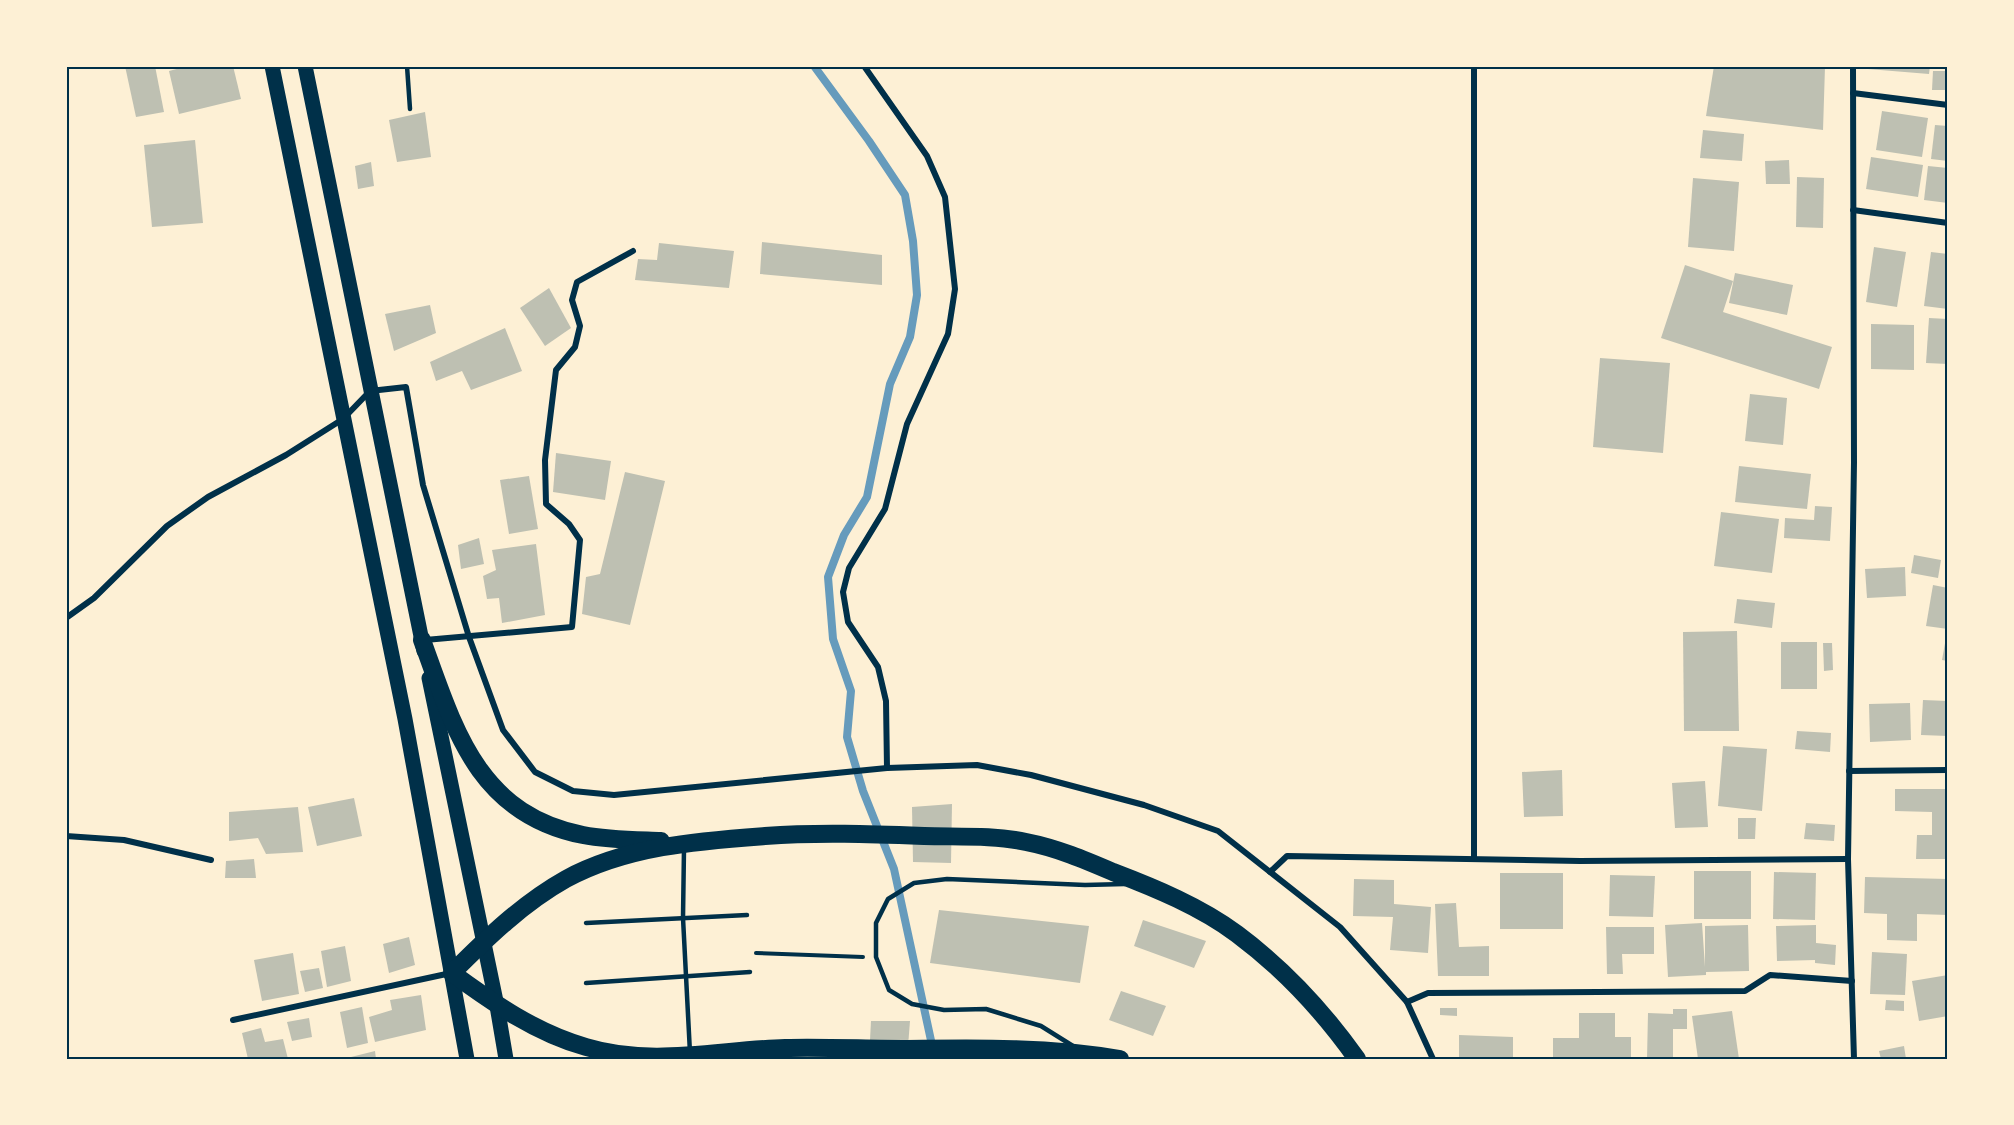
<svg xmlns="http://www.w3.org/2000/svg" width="2014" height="1125" font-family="'Nunito Sans',sans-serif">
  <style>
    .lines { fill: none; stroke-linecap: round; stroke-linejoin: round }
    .stream { stroke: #669bbc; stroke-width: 8 }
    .building { fill: #bec0b2 }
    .path { stroke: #003049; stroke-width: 4 }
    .service { stroke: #003049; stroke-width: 4.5 }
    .minor { stroke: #003049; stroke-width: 6 }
    .primary { stroke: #003049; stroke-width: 15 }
    .motorway { stroke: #003049; stroke-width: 18 }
    .neatline { fill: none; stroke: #003049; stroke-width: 2 }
  </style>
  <rect width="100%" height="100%" fill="#fdf0d5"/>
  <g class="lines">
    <polyline class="stream" points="814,66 869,141 905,195 913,241 917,295 910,337 890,384 867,497 844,535 828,577 833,639 851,691 847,737 863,791 894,869 935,1059"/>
  </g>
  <g class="building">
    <polygon points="125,66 155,66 164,112 136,117"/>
    <polygon points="188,66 233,66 241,99 179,114 169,71"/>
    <polygon points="1714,66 1825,66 1823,130 1706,116"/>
    <polygon points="1869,66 1930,66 1929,74 1868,69"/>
    <polygon points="1933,71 1948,71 1948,90 1932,90"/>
    <polygon points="1882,111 1928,118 1922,157 1876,150"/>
    <polygon points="425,112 431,157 397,162 389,120"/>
    <polygon points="1935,125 1948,126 1948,161 1931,159"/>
    <polygon points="1703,130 1744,134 1742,161 1700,158"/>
    <polygon points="195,140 203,223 152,227 144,145"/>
    <polygon points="1871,157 1923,165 1918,197 1866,189"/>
    <polygon points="1789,160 1790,184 1766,184 1765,161"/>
    <polygon points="371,162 374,186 358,189 355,166"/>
    <polygon points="1928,166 1948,168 1948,203 1924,200"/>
    <polygon points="1797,177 1824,178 1823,228 1796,227"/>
    <polygon points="1693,178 1739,182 1734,251 1688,247"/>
    <polygon points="762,242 882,255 882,285 760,274"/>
    <polygon points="659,243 734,251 729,288 635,280 638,259 657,260"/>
    <polygon points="1874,247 1906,252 1897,307 1866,302"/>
    <polygon points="1931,252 1948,254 1948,309 1924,306"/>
    <polygon points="1685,265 1733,281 1723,312 1832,347 1819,389 1661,338"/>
    <polygon points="1735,273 1793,285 1787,315 1729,303"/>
    <polygon points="549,288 571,328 545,346 520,308"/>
    <polygon points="430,305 436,333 394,351 385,314"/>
    <polygon points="1929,318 1948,319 1948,364 1926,363"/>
    <polygon points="1871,324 1914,325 1914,370 1871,369"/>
    <polygon points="505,328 522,371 471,390 462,371 436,381 430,362"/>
    <polygon points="1600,358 1670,363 1663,453 1593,447"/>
    <polygon points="1750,394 1787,398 1783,445 1745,441"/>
    <polygon points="556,453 611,461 605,500 553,492"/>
    <polygon points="1739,466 1811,474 1807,509 1735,502"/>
    <polygon points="625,472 665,481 630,625 582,614 586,577 600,574"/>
    <polygon points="529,476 538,529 509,534 500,480"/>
    <polygon points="1815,506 1832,507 1830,541 1784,538 1785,518 1814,520"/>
    <polygon points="1721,512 1779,519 1772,573 1714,566"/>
    <polygon points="479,538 484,564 461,569 458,545"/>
    <polygon points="536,544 545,615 502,623 499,598 487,599 483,576 496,570 492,550"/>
    <polygon points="1914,555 1941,560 1938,578 1911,573"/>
    <polygon points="1905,567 1906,596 1867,598 1865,569"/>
    <polygon points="1933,585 1948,588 1948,629 1926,626"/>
    <polygon points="1737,599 1775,603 1772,628 1734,623"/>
    <polygon points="1737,631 1739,731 1684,731 1683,632"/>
    <polygon points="1947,632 1948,632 1948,661 1942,660"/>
    <rect x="1781" y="642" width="36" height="47"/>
    <polygon points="1823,643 1832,643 1833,670 1824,671"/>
    <polygon points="1923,700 1948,701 1948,736 1921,735"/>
    <polygon points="1910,703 1911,740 1870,742 1869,704"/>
    <polygon points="1797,731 1831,733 1830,752 1795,749"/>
    <polygon points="1723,746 1767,749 1762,811 1718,806"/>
    <polygon points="1562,770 1563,816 1524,817 1522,772"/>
    <polygon points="1705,781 1708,827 1675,828 1672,783"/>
    <polygon points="1895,789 1948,789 1948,859 1916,859 1917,835 1932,835 1932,812 1895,811"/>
    <polygon points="354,798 362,836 317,846 308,807"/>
    <polygon points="952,804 951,863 913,862 912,807"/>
    <polygon points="298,807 303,852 266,854 258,838 229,841 229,812"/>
    <polygon points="1738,818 1756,818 1755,839 1738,839"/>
    <polygon points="1806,823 1835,825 1834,841 1804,839"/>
    <polygon points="254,859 256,878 225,878 226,861"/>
    <rect x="1694" y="871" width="57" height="48"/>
    <polygon points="1774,872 1816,873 1815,920 1773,919"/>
    <rect x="1500" y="873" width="63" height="56"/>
    <polygon points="1610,875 1655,876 1653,917 1609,916"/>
    <polygon points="1865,877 1948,879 1948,915 1917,914 1917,941 1887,940 1887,914 1864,913"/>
    <polygon points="1354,879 1394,880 1394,904 1431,907 1428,953 1390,950 1393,917 1353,916"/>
    <polygon points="1456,903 1459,947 1489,946 1489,976 1438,976 1435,904"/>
    <polygon points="939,910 1089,926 1080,983 930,963"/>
    <polygon points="1143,920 1206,941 1194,968 1134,946"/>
    <polygon points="1702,923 1705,967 1705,926 1748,925 1749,971 1706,972 1706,975 1668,977 1665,925"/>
    <polygon points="1816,925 1816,943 1836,945 1835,965 1815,963 1815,960 1777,961 1776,926"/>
    <polygon points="1606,927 1654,927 1654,954 1622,954 1623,974 1607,974"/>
    <polygon points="409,937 415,965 389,973 383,944"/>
    <polygon points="345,946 351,981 327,987 321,951"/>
    <polygon points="1872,952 1907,954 1905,995 1870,994"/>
    <polygon points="293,953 299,994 262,1001 254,960"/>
    <polygon points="319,968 323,988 305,992 300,971"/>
    <polygon points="1948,975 1948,1016 1919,1021 1912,981"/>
    <polygon points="1121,991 1166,1006 1153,1036 1109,1020"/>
    <polygon points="421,995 426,1030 375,1042 369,1017 392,1010 390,1000"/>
    <polygon points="1886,1000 1904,1001 1904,1011 1885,1010"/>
    <polygon points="362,1007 368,1043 347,1048 340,1012"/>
    <polygon points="1440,1008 1457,1008 1457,1016 1440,1015"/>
    <polygon points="1673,1009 1687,1009 1687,1029 1673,1029 1673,1059 1647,1059 1648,1013 1673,1014"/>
    <polygon points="1732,1011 1739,1059 1698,1059 1692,1016"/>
    <polygon points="1579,1013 1615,1013 1615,1037 1631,1037 1631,1059 1553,1059 1553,1038 1579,1038"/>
    <polygon points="309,1018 312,1037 292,1041 287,1022"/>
    <polygon points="871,1021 910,1021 907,1059 869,1059"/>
    <polygon points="261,1028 265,1042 283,1039 288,1059 248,1059 242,1033"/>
    <polygon points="1459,1035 1513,1037 1513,1059 1459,1059"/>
    <polygon points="1904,1046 1906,1059 1881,1059 1879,1051"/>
    <polygon points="375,1051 376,1059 347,1059 347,1058"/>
  </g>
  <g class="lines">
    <polyline class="path" points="756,953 863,957"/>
    <g class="service">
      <polyline points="407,66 410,109"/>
      <polyline points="684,848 683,918 690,1053"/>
      <polyline points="586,923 747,915"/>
      <polyline points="586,983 750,972"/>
      <polyline points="1073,1046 1041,1026 986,1009 944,1010 912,1004 889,990 876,957 876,923 888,899 914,883 947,879 1085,885 1125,884"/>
    </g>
    <g class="minor">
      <polyline points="864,66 927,156 945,197 955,289 948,334 907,424 885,509 849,568 843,592 848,622 878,667 886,701 887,768"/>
      <polyline points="1474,66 1474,858"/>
      <polyline points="1853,66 1854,462 1848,859 1854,1059"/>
      <polyline points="1853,93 1948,105"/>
      <polyline points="1853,210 1948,223"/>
      <polyline points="66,618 94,598 167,526 208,497 286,455 343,419 370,391 406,387 423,485 469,637 503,730 535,772 573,791 614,795 887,768 977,765 1031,775 1144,805 1218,831 1340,927 1407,1002 1433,1059"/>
      <polyline points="425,640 572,627 580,540 569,524 546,504 545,460 556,370 575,347 580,326 572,300 577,282 633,251"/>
      <polyline points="1849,771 1948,770"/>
      <polyline points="66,836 124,840 211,860"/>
      <polyline points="1270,872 1287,856 1580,861 1848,859"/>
      <polyline points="1407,1002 1428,993 1745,991 1770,975 1852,981"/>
      <polyline points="233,1020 451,973"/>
    </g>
    <g class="primary">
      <polyline points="272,66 405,719 467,1059"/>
      <polyline points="305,66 424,651"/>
      <polyline points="429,678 497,1006 506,1059"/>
    </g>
    <g class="motorway">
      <path d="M422,640C454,728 477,814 583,835C608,840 636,840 661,841"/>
      <path d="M1120,1059C1050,1047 978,1048 907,1049C866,1049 825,1047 785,1048C718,1050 652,1067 586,1047C536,1033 493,1003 452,973C487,938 523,903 566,879C627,846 698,841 765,836C818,832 871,834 924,836C958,837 993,835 1026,842C1057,848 1085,860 1113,872C1155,888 1201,907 1237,934C1284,969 1323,1011 1357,1059"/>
    </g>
  </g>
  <rect width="2014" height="1125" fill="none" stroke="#fdf0d5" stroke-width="135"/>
  <rect x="68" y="68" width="1878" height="990" class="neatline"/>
</svg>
